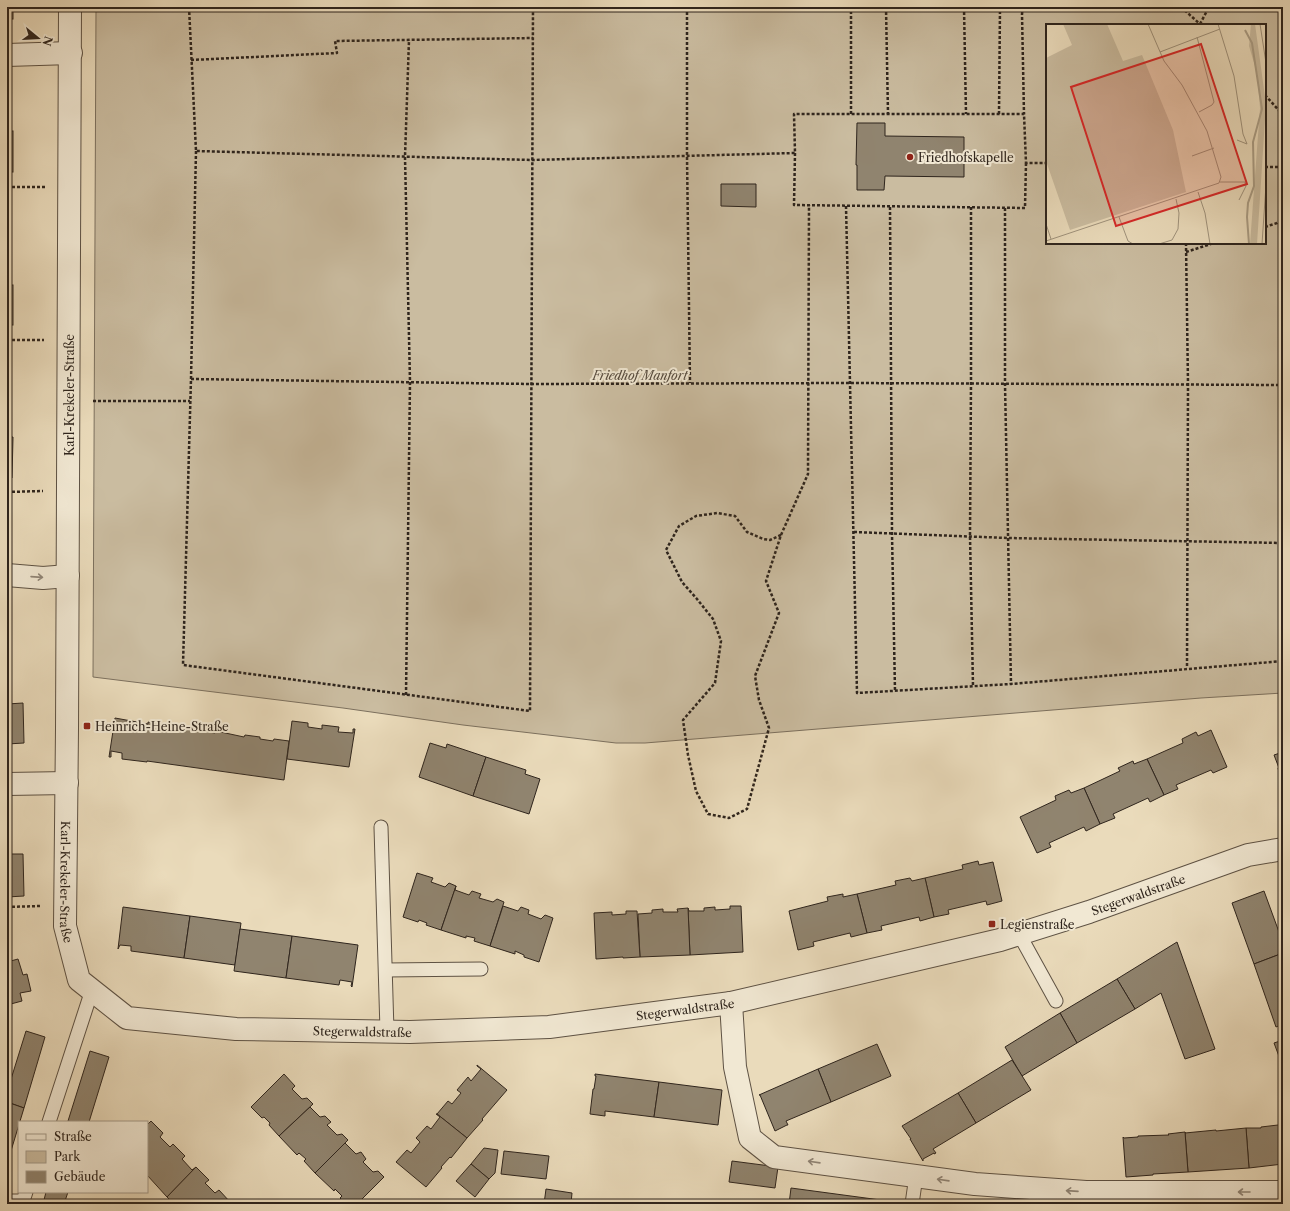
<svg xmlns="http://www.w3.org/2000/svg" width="1290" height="1211" font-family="'Libre Caslon Text',serif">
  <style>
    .green { fill: #cabca0; stroke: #7c705e; fill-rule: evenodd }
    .building { fill: #90846f; stroke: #2f251d }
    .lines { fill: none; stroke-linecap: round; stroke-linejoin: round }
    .lane-casing { stroke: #5e5244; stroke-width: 15 }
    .street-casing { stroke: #5e5244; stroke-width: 24 }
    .path { stroke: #2f251d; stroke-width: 2.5; stroke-dasharray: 3 2; stroke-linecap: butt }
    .lane { stroke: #f1e8d3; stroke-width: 13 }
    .street { stroke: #f1e8d3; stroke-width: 22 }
    .oneway { stroke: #908678 }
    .poi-dot { fill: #8f2418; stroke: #f1e8d3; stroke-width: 1.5 }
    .labels { text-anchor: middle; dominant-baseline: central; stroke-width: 4; stroke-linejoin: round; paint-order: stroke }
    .poi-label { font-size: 12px; fill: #2f251d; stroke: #f1e8d3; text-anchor: start }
    .park-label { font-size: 12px; font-style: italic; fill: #564b3e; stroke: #f1e8d3 }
    .street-label { font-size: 12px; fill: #2f251d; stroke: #f1e8d3 }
    .inset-river { fill: none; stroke: #aa9d85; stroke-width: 2 }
    .inset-road { fill: none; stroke: #9f927c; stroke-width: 1 }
    .view { fill: #d62828; fill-opacity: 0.15; stroke: #d62828; stroke-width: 2 }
    .inset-edge { fill: none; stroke: #2f251d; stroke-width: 2 }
  </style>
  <rect width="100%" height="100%" fill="#eadbbb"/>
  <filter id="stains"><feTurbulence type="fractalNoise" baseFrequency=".005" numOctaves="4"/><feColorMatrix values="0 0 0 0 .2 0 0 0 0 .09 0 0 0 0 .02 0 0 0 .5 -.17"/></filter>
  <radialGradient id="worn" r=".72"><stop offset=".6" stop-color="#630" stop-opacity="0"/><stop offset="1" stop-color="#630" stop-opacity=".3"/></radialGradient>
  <path class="green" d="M96,7H1283V693L1201,698L645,743H616L463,725L343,708L93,677ZM1047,25H1265V243H1047Z"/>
  <g class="building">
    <rect x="7" y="7" width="6" height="12"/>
    <polygon points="857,123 885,123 885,136 964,137 964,177 885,176 884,190 857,190 857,165 856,165"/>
    <rect x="7" y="131" width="6" height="41"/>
    <polygon points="721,184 756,184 756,207 721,206"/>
    <rect x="7" y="285" width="6" height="40"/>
    <polygon points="7,437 13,437 12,478 7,478"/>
    <polygon points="23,703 24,743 7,744 7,704"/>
    <polygon points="115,718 148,724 148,722 177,728 177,726 202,730 202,731 215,733 216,731 244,737 245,735 260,737 260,739 273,741 274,739 289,741 284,780 147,761 147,762 122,759 122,753 111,751 111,757 109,757"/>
    <polygon points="292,721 308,723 308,727 322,729 322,725 339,727 338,732 353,733 353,729 355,729 349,767 287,759"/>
    <polygon points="1211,730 1227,767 1213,773 1211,770 1176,785 1178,789 1164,795 1147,759 1183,743 1182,739 1196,732 1198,736"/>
    <polygon points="430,743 446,748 447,744 486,757 473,796 419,777"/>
    <polygon points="1283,752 1283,789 1278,768 1279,768 1274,755"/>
    <polygon points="486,757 526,770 525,774 540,779 529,814 473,796"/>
    <polygon points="1147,759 1164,795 1150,802 1148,798 1113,814 1115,818 1100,824 1084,788 1120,771 1118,768 1133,761 1134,764"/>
    <polygon points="1084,788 1100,824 1086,831 1084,827 1049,843 1051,847 1037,853 1020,817 1056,800 1055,796 1069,790 1071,793"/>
    <polygon points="7,854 23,854 24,896 7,897"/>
    <polygon points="978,861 979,865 993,862 1002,901 987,905 986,901 948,910 949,914 934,917 925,878 963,869 962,865"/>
    <polygon points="417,873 433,878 431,882 445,887 449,883 456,886 441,930 426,925 427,923 419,920 418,922 403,917"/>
    <polygon points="910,878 912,881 925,878 934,917 920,921 919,917 881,926 882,930 867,933 857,894 896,885 895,881"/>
    <polygon points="456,886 455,890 469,895 472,891 481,894 479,898 493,902 497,899 504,902 490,946 474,941 475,938 466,936 466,938 441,930"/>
    <polygon points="1264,891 1283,943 1283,953 1254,964 1232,903"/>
    <polygon points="843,894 843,897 857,894 867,933 851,937 850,933 813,942 814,946 798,950 789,911 828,901 827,897"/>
    <polygon points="503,906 518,911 521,907 529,910 528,914 541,919 545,915 553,918 539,962 524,957 524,955 515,951 515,954 490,946"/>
    <polygon points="730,906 741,906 743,952 690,955 688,908 689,911 704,911 704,908 715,907 715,910 730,909"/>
    <polygon points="123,907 190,916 184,958 131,951 131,946 120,945 118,949"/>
    <polygon points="688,908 690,955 640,957 638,914 652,913 652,910 663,909 663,912 678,912 677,909"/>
    <polygon points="626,911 637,911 640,957 623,958 623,957 596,959 594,913 612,912 612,915 626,914"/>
    <polygon points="190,916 241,923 235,965 184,958"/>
    <polygon points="240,929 292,936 286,978 234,971"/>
    <polygon points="292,936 358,945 352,987 351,986 352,982 340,980 339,985 286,978"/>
    <polygon points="1177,942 1215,1049 1185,1059 1161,993 1135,1009 1117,979"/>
    <polygon points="1283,953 1283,1024 1276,1027 1254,964"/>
    <polygon points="18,959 23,975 27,974 31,991 20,993 22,1001 7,1005 7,962"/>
    <polygon points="1117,979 1135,1009 1077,1043 1060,1013"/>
    <polygon points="1060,1013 1077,1043 1022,1076 1005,1047"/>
    <polygon points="26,1031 45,1037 24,1108 7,1102 7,1092"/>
    <polygon points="1283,1040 1283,1067 1274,1043"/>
    <polygon points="877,1044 891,1076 831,1102 818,1069"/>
    <polygon points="90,1051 109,1057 89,1122 72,1122 68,1121"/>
    <polygon points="1012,1060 1031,1090 976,1123 958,1093"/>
    <polygon points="477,1065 507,1090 482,1119 483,1120 467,1138 437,1114 448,1101 452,1104 461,1093 457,1090 468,1077 471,1081 481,1069 477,1066"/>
    <polygon points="818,1069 831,1102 786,1121 788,1125 787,1125 775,1131 760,1095 759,1095"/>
    <polygon points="284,1074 295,1086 292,1089 302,1099 307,1098 313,1104 279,1136 269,1125 270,1123 264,1117 262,1118 251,1107"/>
    <polygon points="595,1074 659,1082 654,1117 605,1111 605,1116 590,1114 593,1089 594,1089 596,1076 595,1076"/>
    <polygon points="659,1082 722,1090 718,1125 654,1117"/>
    <polygon points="958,1093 976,1123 933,1149 936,1153 934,1154 934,1153 923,1159 923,1161 910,1139 911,1139 902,1126"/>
    <polygon points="7,1102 24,1108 7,1164"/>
    <polygon points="310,1107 320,1117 325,1116 331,1122 327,1125 337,1135 342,1134 348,1140 315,1173 304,1161 306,1159 299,1153 297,1155 279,1136"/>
    <polygon points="436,1114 437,1114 467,1138 451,1158 450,1157 441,1167 442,1168 426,1187 396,1162 407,1150 411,1153 420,1142 416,1138 427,1126 431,1129 440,1117"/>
    <polygon points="151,1121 163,1133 160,1137 170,1147 173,1144 185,1156 182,1159 192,1170 196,1167 167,1197 147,1175 147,1125"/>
    <polygon points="1278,1125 1283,1126 1283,1164 1249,1168 1246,1128 1261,1128 1261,1127"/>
    <polygon points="1246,1128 1249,1168 1188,1172 1185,1132 1185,1133 1216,1130 1216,1131"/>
    <polygon points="1185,1132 1188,1172 1153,1174 1153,1175 1126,1177 1123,1137 1124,1138 1138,1137 1138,1136 1169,1135 1168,1134"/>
    <polygon points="345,1143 356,1154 361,1152 366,1159 363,1162 373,1172 378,1171 384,1177 357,1204 346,1204 340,1198 342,1196 335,1189 334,1191 315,1173"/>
    <polygon points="484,1148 498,1150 495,1173 489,1179 471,1164"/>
    <polygon points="504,1151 549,1156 546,1179 501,1174"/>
    <polygon points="732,1161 778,1167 775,1188 729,1182"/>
    <polygon points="471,1164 489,1179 475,1197 456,1181"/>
    <polygon points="196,1167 209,1180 205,1183 215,1193 219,1190 231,1203 229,1204 174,1204 167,1197"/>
    <polygon points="791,1188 888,1201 887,1204 789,1204"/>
    <polygon points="546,1189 572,1193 571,1204 544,1204"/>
    <polygon points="46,1192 68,1192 64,1204 43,1204"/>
  </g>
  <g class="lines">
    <g class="lane-casing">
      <g id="lane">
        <polyline points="381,827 387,1031"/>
        <polyline points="1019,934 1056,1001"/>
        <polyline points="386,970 481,969"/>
        <polyline points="49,1122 92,990"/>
        <polyline points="7,1201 23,1201 26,1192"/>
        <polyline points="912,1204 916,1176"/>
      </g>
    </g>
    <g class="street-casing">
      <g id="street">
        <path id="s1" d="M70,7L67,729L65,926L79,980L127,1018L236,1029L410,1032L549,1027L731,1003L1000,940L1089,912L1248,855L1283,849"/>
        <polyline points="7,55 71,53"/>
        <polyline points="7,575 43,578 68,576"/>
        <polyline points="7,784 67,783"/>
        <polyline points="731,1003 735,1067 750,1138 774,1157 975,1184 1086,1192 1283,1192"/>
      </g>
    </g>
    <g class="path">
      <polyline points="189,7 196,151 532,160 795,153 794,114 1024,114 1026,163 1047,163"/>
      <polyline points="687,7 687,156 690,383"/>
      <polyline points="886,7 888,114"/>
      <polyline points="964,7 966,114"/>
      <polyline points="1023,7 1022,14 1024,114"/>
      <polyline points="1181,7 1201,25"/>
      <polyline points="1200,24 1209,7"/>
      <polyline points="191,60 337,53 335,41 533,38"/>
      <polyline points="1265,95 1283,115"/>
      <polyline points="851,114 851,7"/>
      <polyline points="999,114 1000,7"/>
      <polyline points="196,151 191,379 183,665 530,711 533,7"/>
      <polyline points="795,153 794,205 1025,208 1026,163"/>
      <polyline points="1265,167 1283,167"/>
      <polyline points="7,187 45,187"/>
      <polyline points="846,206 857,693 1011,684 1283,661"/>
      <polyline points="890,207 892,534 895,691"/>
      <polyline points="971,207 971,383 970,536 973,686"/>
      <polyline points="1005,208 1005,384 1011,684"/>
      <polyline points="1265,227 1277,223 1283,217"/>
      <polyline points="1186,243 1188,384 1187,668"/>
      <polyline points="1186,252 1214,243"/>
      <polyline points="7,340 44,340"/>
      <polyline points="191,379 531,384 850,383 1283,385"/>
      <polyline points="93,401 190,401"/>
      <polyline points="7,492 43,491"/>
      <polyline points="854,532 1008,538 1283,543"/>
      <polyline points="781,535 770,540 763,539 747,532 735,516 717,513 696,516 679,526 666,550 682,582 697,599 713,619 721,641 715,683 683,720 688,755 696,791 708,814 729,818 747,809 769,728 759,700 755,676 779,613 766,581 781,535 808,474 809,205"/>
      <polyline points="406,695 410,382 405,157 409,40"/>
      <polyline points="7,907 40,906"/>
    </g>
    <use href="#lane" class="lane"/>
    <use href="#street" class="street"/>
  </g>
  <defs><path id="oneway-shaft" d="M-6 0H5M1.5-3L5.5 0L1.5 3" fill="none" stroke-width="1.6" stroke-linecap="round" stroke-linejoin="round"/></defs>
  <g class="oneway">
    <use href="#oneway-shaft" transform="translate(37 577) rotate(4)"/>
    <use href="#oneway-shaft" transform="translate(814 1162) rotate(-172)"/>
    <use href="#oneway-shaft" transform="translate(943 1180) rotate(-172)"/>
    <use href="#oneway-shaft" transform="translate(1072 1191) rotate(-176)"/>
    <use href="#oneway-shaft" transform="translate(1244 1192) rotate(180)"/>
  </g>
  <g class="poi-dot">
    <circle cx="910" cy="157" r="4"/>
    <rect x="83" y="722" width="8" height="8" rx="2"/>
    <rect x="988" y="920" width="8" height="8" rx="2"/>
  </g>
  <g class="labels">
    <g class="poi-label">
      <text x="918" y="157">Friedhofskapelle</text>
      <text x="95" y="726">Heinrich-Heine-Straße</text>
      <text x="1000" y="924">Legienstraße</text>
    </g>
    <g class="park-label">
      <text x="640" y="375">Friedhof Manfort</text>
    </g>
    <g class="street-label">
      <text transform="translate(69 395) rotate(-90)">Karl-Krekeler-Straße</text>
      <text stroke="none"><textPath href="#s1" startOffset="875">Karl-Krekeler-Straße</textPath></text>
      <text stroke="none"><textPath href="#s1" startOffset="2064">Stegerwaldstraße</textPath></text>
      <text stroke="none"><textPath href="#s1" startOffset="1596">Stegerwaldstraße</textPath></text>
      <text stroke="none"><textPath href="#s1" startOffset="1272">Stegerwaldstraße</textPath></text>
    </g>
  </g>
  <g transform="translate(1046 24)">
    <rect width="220" height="220" fill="#eadbbb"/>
    <path d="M17,0H61L77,37L96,31L127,106L140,168L24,206L0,137V34L26,21ZM205,0H209L220,80L211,220H204L214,84L211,49L203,22Z" fill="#cabca0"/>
    <path class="inset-river" d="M199,6L206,19L216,85L207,118L208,162L202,179L201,193L203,220"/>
    <path class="inset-road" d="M172,0L188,52L197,110L201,120L191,116M214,0L220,39M151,13L168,78L166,81L153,88M114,28L174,5M146,132L168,124M174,158H199L200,162L193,176M152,168L159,189L164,220M73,193L82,217L87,220M0,200L5,215M0,217L173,159L175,153L161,107L136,61L118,37L102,0M113,220L126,216L132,205L133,189L130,175M216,220L220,161"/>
    <path class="view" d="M155,20L201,160L70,202L25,63Z"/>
    <rect width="220" height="220" class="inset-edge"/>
  </g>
  <rect width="1290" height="1211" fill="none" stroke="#eadbbb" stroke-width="24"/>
  <rect x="8" y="8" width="1274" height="1195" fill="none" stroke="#2f251d" stroke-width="2"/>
  <rect x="12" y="12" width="1266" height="1187" fill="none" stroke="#2f251d"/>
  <rect x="18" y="1121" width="130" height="72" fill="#f1e8d3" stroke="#a39a8a"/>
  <rect x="26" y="1134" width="20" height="6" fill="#f1e8d3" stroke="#a39a8a"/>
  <text x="54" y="1141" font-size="12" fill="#2f251d">Straße</text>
  <rect x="26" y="1151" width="20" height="12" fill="#cabca0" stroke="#a39a8a"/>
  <text x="54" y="1161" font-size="12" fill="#2f251d">Park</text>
  <rect x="26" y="1171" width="20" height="12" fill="#90846f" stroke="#a39a8a"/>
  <text x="54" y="1181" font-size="12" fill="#2f251d">Gebäude</text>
  <g transform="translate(38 38) rotate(108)" stroke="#f1e8d3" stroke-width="3" paint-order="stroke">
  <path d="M0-3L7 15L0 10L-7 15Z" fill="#2f251d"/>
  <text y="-6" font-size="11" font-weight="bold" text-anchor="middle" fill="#2f251d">N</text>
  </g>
  <rect width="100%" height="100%" filter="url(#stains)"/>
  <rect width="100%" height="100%" fill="url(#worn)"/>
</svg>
